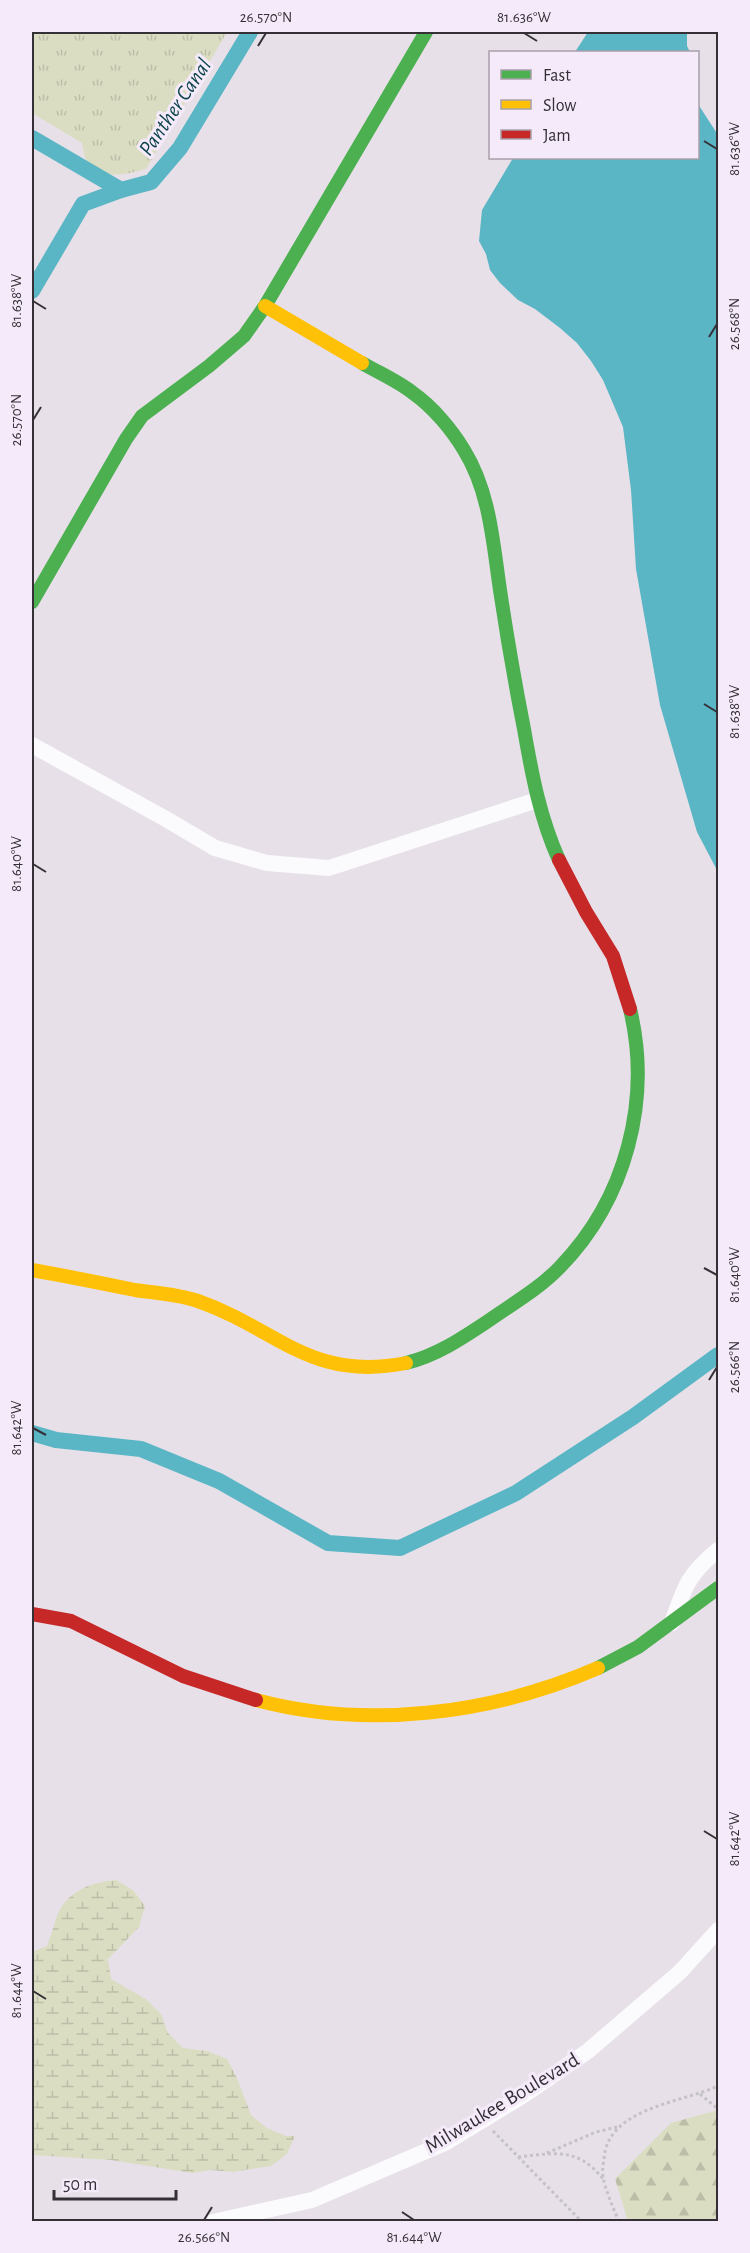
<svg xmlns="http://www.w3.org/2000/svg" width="750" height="2253" font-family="'Alegreya Sans',sans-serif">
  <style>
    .grass { fill: url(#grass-tufts) }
    .forest { fill: url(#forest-firs) }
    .wetland { fill: url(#wetland-marsh) }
    .water { fill: #5ab6c5 }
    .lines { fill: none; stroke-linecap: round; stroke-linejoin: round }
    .canal { stroke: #5ab6c5; stroke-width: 16 }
    .path { stroke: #c4c2c6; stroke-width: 3; stroke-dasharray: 3 3; stroke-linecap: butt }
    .street { stroke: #fbfafc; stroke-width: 16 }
    .fast { stroke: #4caf50; stroke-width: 14 }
    .slow { stroke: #ffc107; stroke-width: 14 }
    .jam { stroke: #c62828; stroke-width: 14 }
    .ticks { fill: none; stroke: #343036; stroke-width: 2 }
    .labels { text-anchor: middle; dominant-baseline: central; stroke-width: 6; stroke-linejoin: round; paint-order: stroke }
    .street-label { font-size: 21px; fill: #343036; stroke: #f5eaf9 }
    .water-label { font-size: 22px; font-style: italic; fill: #0d444c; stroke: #f5eaf9 }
    .neatline { fill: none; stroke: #343036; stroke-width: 2 }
    .ticks-label { font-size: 15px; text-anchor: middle; fill: #343036 }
  </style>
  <defs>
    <pattern id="grass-tufts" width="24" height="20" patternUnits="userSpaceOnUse" patternTransform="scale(1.5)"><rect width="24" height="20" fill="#dbddc3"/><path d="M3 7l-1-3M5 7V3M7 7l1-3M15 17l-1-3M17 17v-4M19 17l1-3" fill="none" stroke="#bdbea8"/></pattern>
    <pattern id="forest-firs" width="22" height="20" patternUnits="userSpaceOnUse" patternTransform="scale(1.5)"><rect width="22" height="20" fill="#dbddc3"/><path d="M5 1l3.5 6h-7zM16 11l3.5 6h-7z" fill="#bdbea8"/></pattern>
    <pattern id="wetland-marsh" width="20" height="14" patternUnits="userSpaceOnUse" patternTransform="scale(1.5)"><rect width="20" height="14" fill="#dbddc3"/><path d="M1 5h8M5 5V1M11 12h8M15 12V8" fill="none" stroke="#bdbea8"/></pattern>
  </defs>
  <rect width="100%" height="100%" fill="#e7e0e8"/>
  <path class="grass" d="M32,32H227L146,169C126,175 102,180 87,161C84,157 83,148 82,143L32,113Z"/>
  <polygon class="forest" points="718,2110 718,2221 628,2221 615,2179 671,2123"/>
  <path class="wetland" d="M116,1880L133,1890L145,1906L139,1927L108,1959L111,1979L146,1999L161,2014L168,2033L183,2048L207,2051L227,2059L237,2078L251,2115L267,2128L286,2136H295L287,2154L271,2166L232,2172L212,2170L192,2173L111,2160L32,2155V1952L47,1946C51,1937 57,1912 62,1906C75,1888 95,1882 116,1880Z"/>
  <g class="water">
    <polygon points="588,32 687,32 687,46 690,52 575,52"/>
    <polygon points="698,104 718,135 718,443 717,450 718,465 718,872 697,832 660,705 636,569 631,490 623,427 603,380 591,361 577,343 560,328 535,309 518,300 500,283 490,270 486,254 479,241 482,210 513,158 698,158"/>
  </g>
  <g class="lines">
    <g class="canal">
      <polyline points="32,138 121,190"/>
      <polyline points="32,291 83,204 121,190 151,182 180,148 250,32"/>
      <polyline points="32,1433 56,1440 141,1449 219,1481 328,1543 400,1548 516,1493 633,1417 718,1355"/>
    </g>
    <g class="path">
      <polyline points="700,2094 718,2109"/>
      <polyline points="493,2131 582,2222"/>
      <polyline points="547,2153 596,2132 617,2127"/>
      <path d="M518,2157C555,2153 578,2147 603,2179"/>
      <path d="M619,2222C613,2207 606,2192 603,2177C602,2171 603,2165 604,2159C607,2108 681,2103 718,2086"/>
    </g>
    <g class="street">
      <polyline points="32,745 166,819 215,848 267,863 329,868 537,800"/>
      <path d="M672,1623C684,1588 688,1574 718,1550"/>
      <polyline points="213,2222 312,2200 445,2143 524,2095 588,2051 680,1972 718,1930"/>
    </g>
    <g class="fast">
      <path d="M362,363C379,373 398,381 413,393C433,407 452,430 464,450C490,492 493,543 500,590C507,637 515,683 524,729C532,775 540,818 559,860"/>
      <polyline points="32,602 126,439 142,416 209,366 244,336 265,306 426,32"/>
      <path d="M406,1363C438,1355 464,1337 491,1319C514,1303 540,1288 560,1267C626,1199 652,1100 630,1009"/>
      <polyline points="598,1668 638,1647 718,1588"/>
    </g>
    <g class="slow">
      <polyline points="265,306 362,363"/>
      <path d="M32,1270C66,1276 101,1283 135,1290C156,1293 177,1294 198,1301C278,1329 310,1382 406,1363"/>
      <path d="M256,1700C368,1730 492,1714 598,1668"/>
    </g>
    <g class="jam">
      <polyline points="559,860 586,912 613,956 630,1009"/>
      <polyline points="32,1614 71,1621 183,1676 256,1700"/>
    </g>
  </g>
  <path class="ticks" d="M524,33L537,41M258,46L266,33M704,141L717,149M33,301L46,309M709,337L717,324M33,420L41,407M704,704L717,712M33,864L46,872M704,1268L717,1275M709,1380L717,1367M33,1428L46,1435M704,1831L717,1839M33,1991L46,1999M402,2212L414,2220M204,2220L212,2207"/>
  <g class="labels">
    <g class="street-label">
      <text transform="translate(502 2103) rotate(-31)">Milwaukee Boulevard</text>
    </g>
    <g class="water-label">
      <text transform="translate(175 107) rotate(-56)">Panther Canal</text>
    </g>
  </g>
  <rect width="750" height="2253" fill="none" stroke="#f5eaf9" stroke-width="66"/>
  <rect x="489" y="51" width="210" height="108" fill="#f5eaf9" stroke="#a8a0ab" stroke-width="1.5"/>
  <rect x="501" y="70" width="30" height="9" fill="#4caf50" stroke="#a8a0ab" stroke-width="1.5"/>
  <text x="543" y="81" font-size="18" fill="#343036">Fast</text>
  <rect x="501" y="100" width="30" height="9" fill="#ffc107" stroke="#a8a0ab" stroke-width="1.5"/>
  <text x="543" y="111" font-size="18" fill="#343036">Slow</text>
  <rect x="501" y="130" width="30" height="9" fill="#c62828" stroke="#a8a0ab" stroke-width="1.5"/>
  <text x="543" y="141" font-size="18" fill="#343036">Jam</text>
  <path d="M54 2190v9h122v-9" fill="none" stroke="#343036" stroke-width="3"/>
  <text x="63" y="2190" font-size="18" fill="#343036" stroke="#f5eaf9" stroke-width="4.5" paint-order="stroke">50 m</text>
  <rect x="33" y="33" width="684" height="2187" class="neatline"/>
  <g class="ticks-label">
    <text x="266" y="22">26.570°N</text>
    <text x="524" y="22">81.636°W</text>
    <text transform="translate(734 149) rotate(-90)" y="5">81.636°W</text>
    <text transform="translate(16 301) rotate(-90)" y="5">81.638°W</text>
    <text transform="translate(734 324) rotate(-90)" y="5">26.568°N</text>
    <text transform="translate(16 420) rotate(-90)" y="5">26.570°N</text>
    <text transform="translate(734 712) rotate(-90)" y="5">81.638°W</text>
    <text transform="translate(16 864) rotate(-90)" y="5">81.640°W</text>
    <text transform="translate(734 1275) rotate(-90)" y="5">81.640°W</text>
    <text transform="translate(734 1367) rotate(-90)" y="5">26.566°N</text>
    <text transform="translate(16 1428) rotate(-90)" y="5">81.642°W</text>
    <text transform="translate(734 1839) rotate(-90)" y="5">81.642°W</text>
    <text transform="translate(16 1991) rotate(-90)" y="5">81.644°W</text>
    <text x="204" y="2242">26.566°N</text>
    <text x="414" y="2242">81.644°W</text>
  </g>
</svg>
